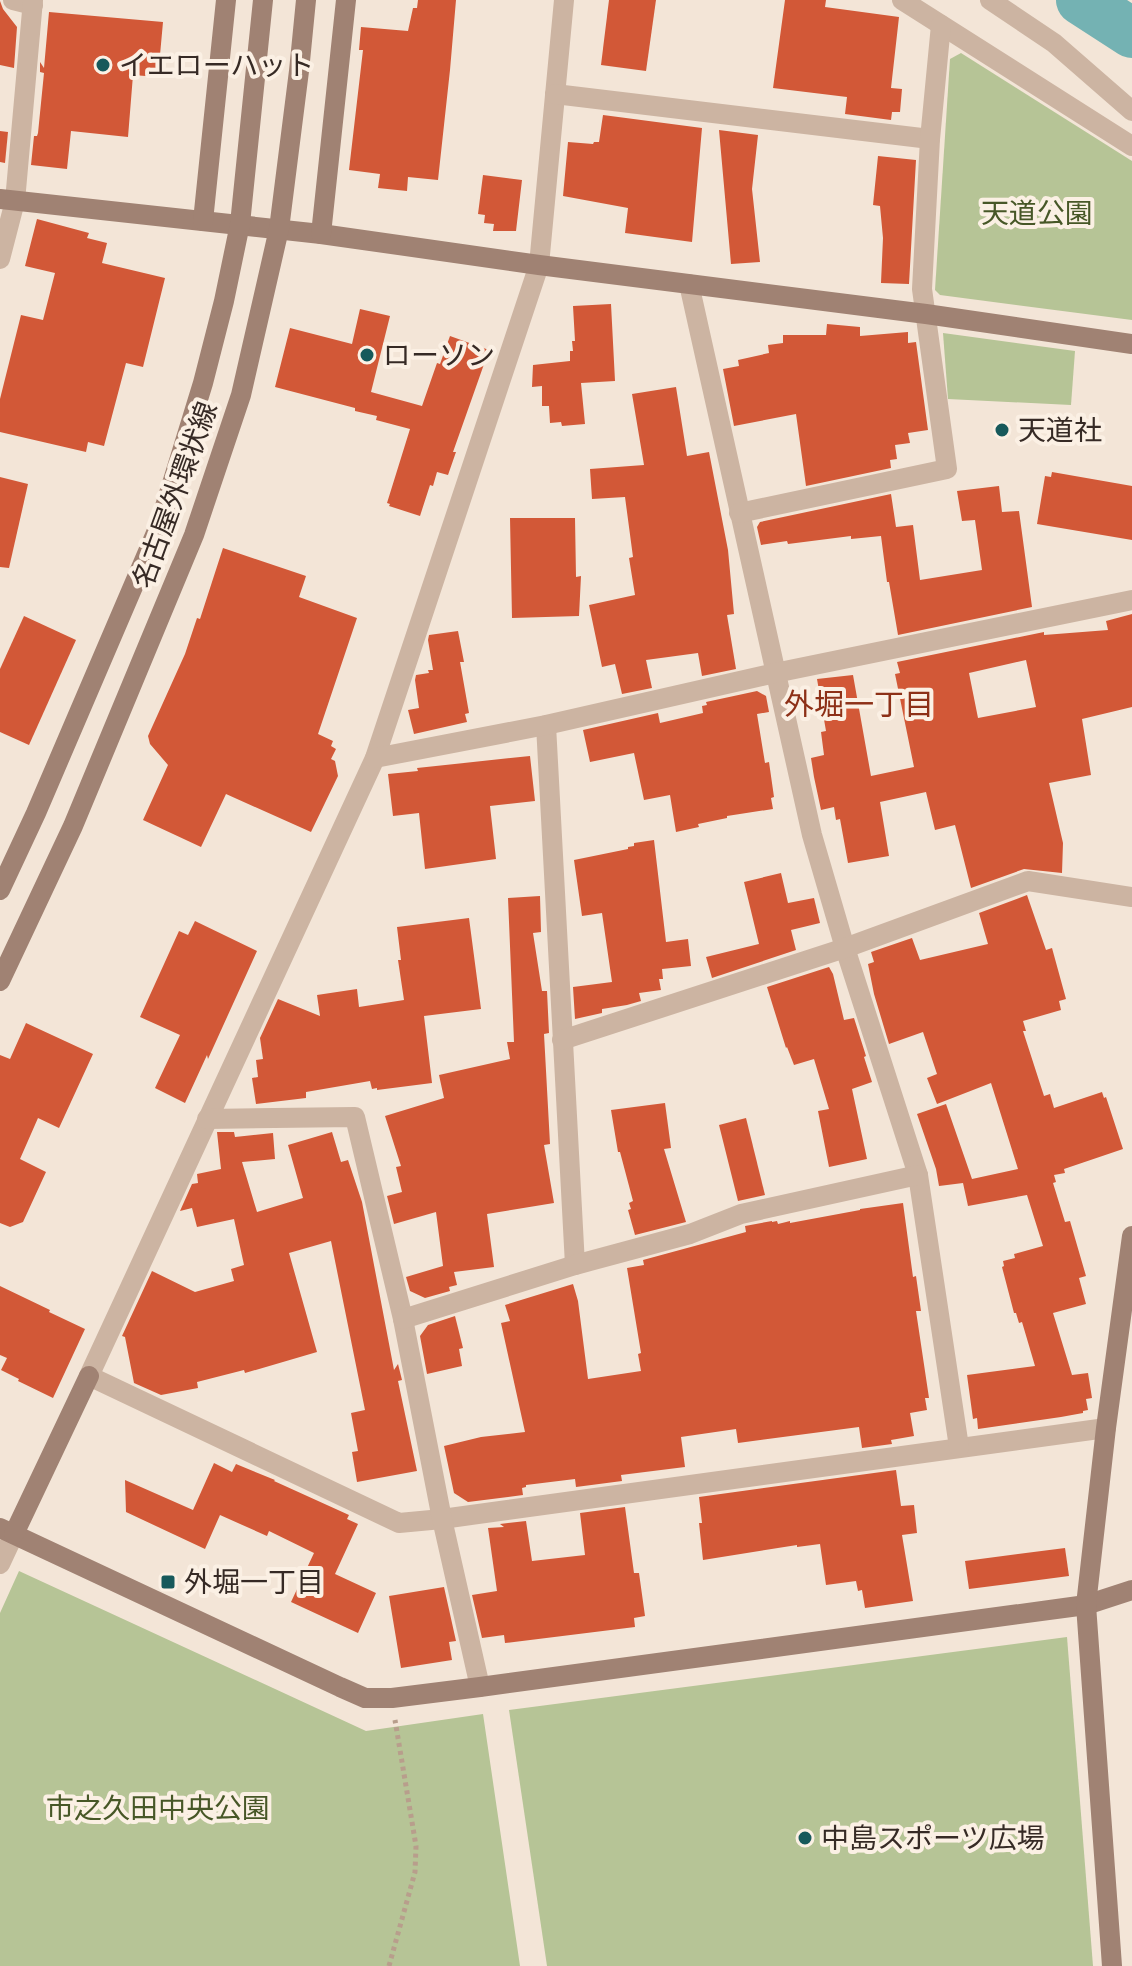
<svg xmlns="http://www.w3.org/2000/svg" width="1132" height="1966" font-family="Helvetica,'Noto Sans JP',sans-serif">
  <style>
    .green { fill: #b6c496 }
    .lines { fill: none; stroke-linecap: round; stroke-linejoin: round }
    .river { stroke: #74b2b3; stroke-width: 50 }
    .building { fill: #d25837; fill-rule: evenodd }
    .path { stroke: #b89e8c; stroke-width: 5; stroke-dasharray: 4 4; stroke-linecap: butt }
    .street { stroke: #ccb4a2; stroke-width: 20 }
    .secondary { stroke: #a08273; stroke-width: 20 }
    .poi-dot { fill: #17595b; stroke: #fbf0e4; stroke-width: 3 }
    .labels { text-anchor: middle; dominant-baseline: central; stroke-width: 8; stroke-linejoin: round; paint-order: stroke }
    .poi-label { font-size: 28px; fill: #362a25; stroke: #fbf0e4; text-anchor: start }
    .park-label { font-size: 28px; fill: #475727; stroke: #fbf0e4 }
    .street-label { font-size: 28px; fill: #362a25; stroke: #fbf0e4 }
    .neighbourhood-label { font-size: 30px; fill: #8d3017; stroke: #fbf0e4 }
  </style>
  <rect width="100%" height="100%" fill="#f3e5d7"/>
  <g class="green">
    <polygon points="961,53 1132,161 1132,320 940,295 935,290 950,59"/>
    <polygon points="943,333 1075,351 1071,405 948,399"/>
    <polygon points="19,1571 366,1731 483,1714 520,1966 0,1966 0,1613"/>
    <polygon points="1067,1637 1093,1966 547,1966 509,1710"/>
  </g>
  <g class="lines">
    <polyline class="river" points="1081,0 1132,33"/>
  </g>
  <g class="building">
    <polygon points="418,0 456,0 450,70 438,180 408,177 407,191 378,188 380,174 349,170 363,50 359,50 361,27 408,31 413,8 417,8"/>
    <polygon points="609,0 656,0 646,71 601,65"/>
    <polygon points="785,0 826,0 825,7 899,17 891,88 902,89 900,112 892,112 891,120 845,114 847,97 773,88"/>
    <polygon points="0,1 3,9 17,27 14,68 0,65"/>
    <polygon points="49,12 163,22 158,77 133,75 128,137 71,131 67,169 31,165 34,136 37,136 38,133 44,73 40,72 40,62 44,68"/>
    <polygon points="603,115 702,128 692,242 625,233 628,208 563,196 568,142 593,144 594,142 599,142"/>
    <polygon points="719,130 758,135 752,189 760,262 731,264"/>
    <polygon points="0,131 8,132 5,163 0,162"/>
    <polygon points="878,156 916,160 909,284 881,283 883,238 880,206 873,205"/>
    <polygon points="483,175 522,180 516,231 493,231 494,224 484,223 485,215 478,214"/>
    <polygon points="37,219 89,233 87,238 107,243 102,263 165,278 143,367 126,363 104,446 88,442 86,452 0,432 0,399 21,315 43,320 55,273 25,266"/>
    <polygon points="611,304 615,381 581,383 585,424 562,426 561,422 550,423 549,406 542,406 542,386 532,387 533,365 570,361 570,351 573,351 572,341 575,341 573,306"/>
    <polygon points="360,309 390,316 371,392 422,406 437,363 440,364 450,336 489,350 453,452 456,452 448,475 437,472 433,486 430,485 420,516 389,506 390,504 387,503 410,429 376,420 377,416 355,411 355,408 275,387 290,328 352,344"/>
    <polygon points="827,324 860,327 860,336 908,332 908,343 916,342 928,430 908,433 910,443 895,445 897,459 890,460 891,468 806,486 796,414 734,426 723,369 739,366 738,360 769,353 768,345 783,343 783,335 826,335"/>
    <polygon points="676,387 687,456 709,452 728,550 734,614 727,615 736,669 702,676 698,653 646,660 652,688 622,694 615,664 602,667 589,605 635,595 629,558 633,557 625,497 592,499 590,469 644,465 632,394"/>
    <polygon points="1052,472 1132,486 1132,540 1037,524 1045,476 1051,477"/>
    <polygon points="0,477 28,484 9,568 0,567"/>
    <polygon points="999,486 1002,512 1019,511 1032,607 898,635 889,582 887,582 881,536 851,539 851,536 788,544 787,541 761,545 757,527 760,522 891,494 896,527 913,525 920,580 982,570 975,520 962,521 957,491"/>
    <polygon points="510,518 575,518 576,577 581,576 579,616 512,618"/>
    <polygon points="223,548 306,576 299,597 357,618 318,734 333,741 331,746 336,749 331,759 335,761 338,776 311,832 226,794 201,847 143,820 168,765 150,744 148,736 185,654 197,618 200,619"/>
    <path d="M1132,614V707L1082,719L1091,775L1049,783L1063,843L1062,873L1024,869L971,888L955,825L935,830L926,792L880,802L889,856L848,863L840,819L836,820L834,807L821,810L814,777L811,758L824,755L821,732L826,731L817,679L853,675L871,776L914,767L895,674L900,673L897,662L1044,632V635L1108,630L1106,621ZM1026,660L1036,707L978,718L969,673Z"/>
    <polygon points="24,616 76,640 29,745 0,732 0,669"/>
    <polygon points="458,631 464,662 460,662 469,713 465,714 467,722 414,734 408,710 419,708 415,680 416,675 429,673 428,670 433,670 428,640 429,635"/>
    <polygon points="757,691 766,696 769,712 757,714 765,763 769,762 774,797 771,798 773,809 727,816 727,818 698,824 699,827 676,832 670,795 644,800 634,753 590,762 583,730 658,713 660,723 703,713 702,706 707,705 706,702"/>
    <polygon points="530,756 535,801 490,806 496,859 425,869 419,813 393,816 388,774 418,771 417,768"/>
    <polygon points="654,840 666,942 688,939 691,966 662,969 663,979 659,979 661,990 639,993 641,1001 627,1005 602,1009 602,1013 575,1019 573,987 612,982 602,913 582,916 574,860 628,849 628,847 634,846 634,843"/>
    <polygon points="781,873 788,903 814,898 820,923 791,930 796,950 712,978 706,957 759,944 744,882"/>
    <polygon points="1027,895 1046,950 1052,948 1066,999 1059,1001 1061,1010 1023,1021 1026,1031 1023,1031 1044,1096 1050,1094 1054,1108 1102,1092 1104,1098 1106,1097 1123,1149 1064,1169 1065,1173 1054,1175 1056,1182 1053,1183 1065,1222 1070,1221 1086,1276 1079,1278 1086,1304 1053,1313 1072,1375 1088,1373 1092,1398 1086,1399 1088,1410 1083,1411 1083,1413 1061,1417 978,1429 977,1418 973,1419 967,1375 1035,1366 1022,1322 1019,1323 1016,1313 1014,1313 1002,1267 1004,1266 1003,1261 1015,1258 1014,1254 1043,1246 1027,1195 968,1206 963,1183 939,1186 936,1169 917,1114 946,1104 972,1179 1018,1169 991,1083 937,1104 927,1078 937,1074 923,1032 889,1044 874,994 868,964 874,962 871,952 912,938 920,960 988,944 979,913"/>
    <polygon points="540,896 541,932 533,933 542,991 547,991 549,1033 544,1034 550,1144 544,1145 554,1203 487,1214 494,1267 454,1272 457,1285 449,1287 450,1291 425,1298 410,1291 406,1277 443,1266 436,1212 394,1224 387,1196 402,1192 396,1167 401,1166 385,1116 444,1098 439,1075 510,1059 507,1042 514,1042 508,898"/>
    <polygon points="469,918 481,1009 424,1016 432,1083 377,1090 377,1088 372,1089 370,1081 306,1092 306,1098 256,1104 252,1078 258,1077 256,1060 263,1059 260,1038 278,999 320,1016 317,995 357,989 359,1007 404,1000 398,960 401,960 397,927"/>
    <polygon points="195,921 257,951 208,1059 207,1055 185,1103 155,1088 180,1035 140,1017 179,931 188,935"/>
    <polygon points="829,967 833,974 844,1020 854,1018 866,1056 864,1057 872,1082 852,1089 867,1159 829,1167 818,1111 829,1109 814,1059 794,1065 787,1047 786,1048 767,987"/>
    <polygon points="26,1023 93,1054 59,1128 38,1118 20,1159 46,1172 23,1222 10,1227 0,1223 0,1055 10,1059"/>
    <polygon points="665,1103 671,1148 664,1149 686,1222 635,1235 628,1210 631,1209 629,1203 633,1201 620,1152 618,1152 611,1110"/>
    <polygon points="746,1118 765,1195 738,1201 719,1125"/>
    <polygon points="217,1132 234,1132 235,1137 273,1133 275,1159 242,1162 257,1212 303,1198 288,1145 332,1132 341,1162 348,1160 362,1202 394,1370 398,1364 402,1380 398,1381 417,1471 357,1482 352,1452 358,1451 351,1413 365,1410 331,1241 289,1253 317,1352 245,1373 244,1370 197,1382 198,1388 161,1395 134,1383 125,1337 122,1336 152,1271 195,1292 234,1281 231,1269 244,1265 234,1219 197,1227 192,1208 180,1211 192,1184 198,1183 197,1174 221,1169"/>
    <polygon points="903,1203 913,1277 916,1276 921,1311 916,1311 929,1398 925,1398 927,1410 910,1413 914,1436 891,1440 892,1444 862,1448 859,1427 738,1443 736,1429 681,1437 685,1467 621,1475 622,1481 576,1487 575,1479 526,1485 526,1487 522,1488 523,1495 468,1502 454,1493 444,1446 481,1437 525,1432 501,1323 510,1321 505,1305 573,1284 578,1301 588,1379 641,1371 638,1354 641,1353 627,1268 644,1265 643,1260 746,1232 745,1226 772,1221 772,1222 777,1221 778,1224 790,1221 790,1223 860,1210 860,1209"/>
    <polygon points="0,1286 50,1310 49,1312 85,1329 53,1398 18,1381 19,1379 1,1370 7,1358 0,1355"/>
    <polygon points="455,1316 463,1348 459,1349 462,1366 427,1374 420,1336 428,1325"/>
    <polygon points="214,1463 232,1472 236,1464 275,1480 274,1481 349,1515 347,1519 358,1524 335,1574 376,1593 358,1633 291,1602 314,1553 269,1531 267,1536 220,1515 205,1549 126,1512 125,1480 193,1510"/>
    <polygon points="896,1470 901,1506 914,1505 917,1533 902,1535 913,1601 865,1608 862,1590 858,1591 856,1581 826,1585 820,1544 797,1547 797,1545 703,1560 699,1523 702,1523 699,1497"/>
    <polygon points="625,1507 634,1573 639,1573 645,1616 634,1618 635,1627 505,1643 504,1635 482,1638 472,1595 497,1591 488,1528 504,1527 500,1524 526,1521 532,1561 585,1555 580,1513"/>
    <polygon points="1065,1548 1069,1576 969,1589 965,1561"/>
    <polygon points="444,1587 456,1641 449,1642 452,1660 401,1668 389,1596"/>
  </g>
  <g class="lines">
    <polyline class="path" points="389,1966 415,1872 416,1846 395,1720"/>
    <g class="street">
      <polyline points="13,0 33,5"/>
      <polyline points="564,0 539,265 375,758 89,1376 399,1523 442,1519 1106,1428"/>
      <polyline points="902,0 1132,146"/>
      <polyline points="990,0 1054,43 1132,111"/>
      <polyline points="555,94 930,139"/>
      <polyline points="0,259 15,201 33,0"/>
      <polyline points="689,284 812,835 845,948 918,1175 959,1447"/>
      <polyline points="739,513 947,469 922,289 930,139 941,25"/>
      <polyline points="546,725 575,1265"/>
      <polyline points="375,758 546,725 775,673 1132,600"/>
      <polyline points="562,1040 845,948 1028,881 1132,897"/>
      <polyline points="207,1119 355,1117 403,1319 442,1519 480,1687"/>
      <polyline points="403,1319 575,1265 690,1234 741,1214 918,1175"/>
      <polyline points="0,1564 14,1534"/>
    </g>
    <g class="secondary">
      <polyline points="0,199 321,234 539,265 926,314 1132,344"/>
      <polyline points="203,221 226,0"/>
      <polyline points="321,234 346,0"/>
      <polyline points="0,890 36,813 159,526 203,383 224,301 240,224 263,0"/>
      <polyline points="0,981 73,826 194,535 241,395 279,229 299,71 306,0"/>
      <polyline points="0,1528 340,1687 365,1698 392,1698 480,1687 1086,1605 1132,1590"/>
      <polyline points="14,1534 89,1376"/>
      <polyline points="1112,1966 1086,1605 1106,1428 1132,1236"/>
    </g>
  </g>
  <g class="poi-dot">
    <circle cx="103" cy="65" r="8"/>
    <circle cx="367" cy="355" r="8"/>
    <circle cx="1002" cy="430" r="8"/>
    <rect x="160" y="1574" width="16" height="16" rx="4"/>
    <circle cx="805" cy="1838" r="8"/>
  </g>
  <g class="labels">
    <g class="poi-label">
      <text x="119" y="65">イエローハット</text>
      <text x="383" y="355">ローソン</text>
      <text x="1018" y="430">天道社</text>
      <text x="184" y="1582">外堀一丁目</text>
      <text x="821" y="1838">中島スポーツ広場</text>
    </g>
    <g class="park-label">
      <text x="1037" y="213">天道公園</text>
      <text x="158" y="1808">市之久田中央公園</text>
    </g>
    <g class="street-label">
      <text transform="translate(175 495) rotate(-70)">名古屋外環状線</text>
    </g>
    <g class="neighbourhood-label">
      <text x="859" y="704">外堀一丁目</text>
    </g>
  </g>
</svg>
